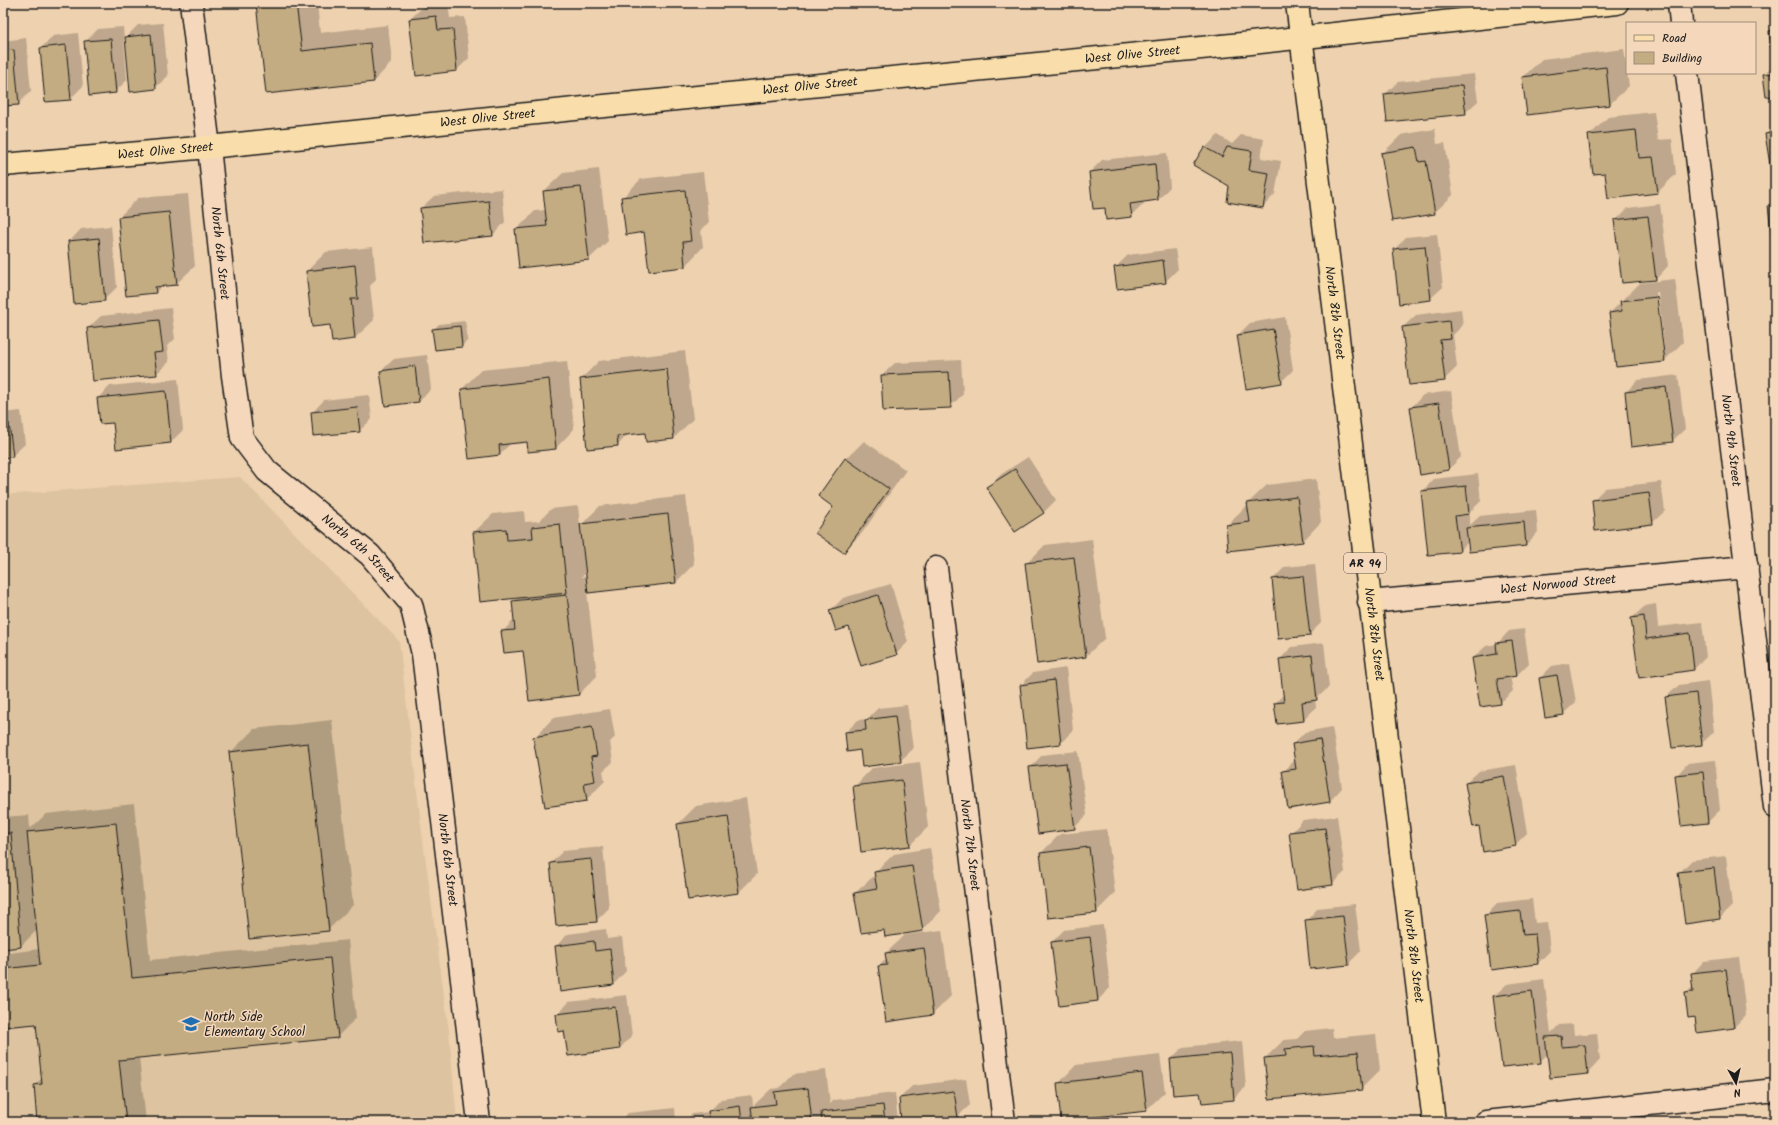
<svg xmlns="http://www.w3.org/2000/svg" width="1778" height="1125" font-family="Kalam,sans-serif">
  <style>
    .built { fill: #ddc39f }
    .shadow { fill: #0003; fill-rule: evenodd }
    .building { fill: #c3ab82; stroke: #1c1c1c }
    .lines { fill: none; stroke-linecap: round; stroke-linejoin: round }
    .minor-casing { stroke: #1c1c1c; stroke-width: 25 }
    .major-casing { stroke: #1c1c1c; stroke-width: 25 }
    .minor { stroke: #f5d8bb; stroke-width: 22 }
    .major { stroke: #f9deab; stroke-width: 22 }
    .labels { text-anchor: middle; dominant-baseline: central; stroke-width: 3; stroke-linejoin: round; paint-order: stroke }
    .shield { fill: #f5d8bb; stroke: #5d544c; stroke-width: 1 }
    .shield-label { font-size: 12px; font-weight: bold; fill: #1c1c1c }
    .street-label { font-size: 13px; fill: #1c1c1c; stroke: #f5d8bb }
    .poi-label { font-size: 13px; fill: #1c1c1c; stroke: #f5d8bb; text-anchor: start }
  </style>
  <rect width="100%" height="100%" fill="#eed1af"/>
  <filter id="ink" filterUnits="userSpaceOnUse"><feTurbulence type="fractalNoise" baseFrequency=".025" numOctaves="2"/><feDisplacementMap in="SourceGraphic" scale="8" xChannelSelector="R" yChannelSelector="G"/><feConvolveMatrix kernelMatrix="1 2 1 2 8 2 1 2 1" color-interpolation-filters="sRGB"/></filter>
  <g filter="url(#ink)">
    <polygon class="built" points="240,477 399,641 423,841 449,1032 457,1122 3,1122 3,495"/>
    <g class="shadow">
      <polygon points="257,3 317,3 320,33 388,25 392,62 374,81 267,92"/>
      <polygon points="448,4 450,18 465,17 469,58 457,70 410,19 423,7"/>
      <polygon points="163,23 168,76 155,88 126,37 138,25"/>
      <polygon points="1775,26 1775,47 1770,31"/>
      <polygon points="123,27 127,80 115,92 85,42 98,29"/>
      <polygon points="78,33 83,86 70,99 41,48 53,36"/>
      <polygon points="26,38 31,91 18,104 3,105 3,41"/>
      <polygon points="1624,49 1629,86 1610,104 1528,114 1523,77 1542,59"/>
      <polygon points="1775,49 1775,95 1764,74 1774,64 1773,51"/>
      <polygon points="1474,74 1478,101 1465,113 1385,94 1398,82"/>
      <polygon points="1654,112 1658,140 1672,139 1676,174 1657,193 1606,172 1590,135 1608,117"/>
      <polygon points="1775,125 1775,175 1766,134"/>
      <polygon points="1435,129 1437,144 1445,143 1453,195 1434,213 1382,154 1401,135"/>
      <polygon points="1218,135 1232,144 1241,135 1264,139 1261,158 1281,161 1275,194 1263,207 1195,165 1205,148"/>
      <polygon points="1167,153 1170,187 1158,200 1143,201 1144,204 1131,216 1106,207 1090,172 1102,160"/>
      <polygon points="599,169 608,241 589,259 520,267 516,230 535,211 546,210 544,191 563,173"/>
      <polygon points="703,172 709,222 701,230 703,247 685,266 650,270 645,231 622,198 641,179"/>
      <polygon points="502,189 505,222 493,235 421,208 434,196"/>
      <polygon points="188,194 195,266 176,284 162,285 156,292 119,217 138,198"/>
      <polygon points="1775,199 1775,255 1769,205"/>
      <polygon points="1660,204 1668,266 1656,279 1615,221 1628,208"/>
      <polygon points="111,226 117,287 104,300 69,242 81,229"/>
      <polygon points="1437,234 1443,287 1430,299 1394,250 1406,237"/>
      <polygon points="373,247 376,279 370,286 374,320 355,338 333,341 331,324 307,271 326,252"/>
      <polygon points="1175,249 1178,269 1165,282 1115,268 1128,255"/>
      <path d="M1675,279L1683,342L1664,361L1610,313L1640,283ZM1656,292H1658L1664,346H1662Z"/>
      <polygon points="171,308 175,339 167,346 169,362 156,374 88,328 101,316"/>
      <polygon points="1461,309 1463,325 1453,335 1457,367 1444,380 1403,327 1416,315"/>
      <polygon points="1285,317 1293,370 1281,382 1238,335 1250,323"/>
      <polygon points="465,321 468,340 462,346 433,330 439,324"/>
      <polygon points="685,351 693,419 674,438 647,441 646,431 629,433 618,445 581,379 599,361"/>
      <polygon points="427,355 431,389 419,402 381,371 394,359"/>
      <polygon points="961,360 963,394 950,407 882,375 895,363"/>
      <polygon points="567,361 574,429 556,448 529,451 528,441 511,443 500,454 470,457 462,389 481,370"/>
      <polygon points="1678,375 1685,429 1672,441 1626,392 1638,380"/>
      <polygon points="178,379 183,430 171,442 98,398 110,386"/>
      <polygon points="1451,391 1461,457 1449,469 1411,408 1423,395"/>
      <polygon points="369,395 372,419 359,431 312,413 324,400"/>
      <polygon points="21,411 25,444 12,456 3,457 3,413"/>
      <polygon points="864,441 906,470 862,533 844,551 835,506 846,459"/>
      <polygon points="1028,457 1056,500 1044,512 988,487 1000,475"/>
      <polygon points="1478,474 1481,501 1469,513 1470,525 1480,516 1536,510 1538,532 1526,545 1470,550 1469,541 1459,551 1422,492 1434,479"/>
      <polygon points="1316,479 1321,522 1303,541 1227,525 1245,507 1249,506 1248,503 1267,485"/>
      <polygon points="1661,482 1665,511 1652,523 1593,500 1605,488"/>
      <path d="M686,496L694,564L676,582L587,592L597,676L579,694L502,632L515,619L513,602L518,597L474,532L493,514L524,511L525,522L539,521L551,509L578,506L580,526L600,506ZM587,572V576L581,577Z"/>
      <polygon points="1092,539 1105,638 1086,656 1038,662 1026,564 1045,545"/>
      <polygon points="1315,564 1321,623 1309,635 1273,579 1285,567"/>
      <polygon points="891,584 908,642 896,654 850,625 830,611 843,598"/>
      <polygon points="1656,604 1658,627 1702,622 1706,657 1694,669 1639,676 1632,618 1645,606"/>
      <polygon points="1524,629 1529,663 1517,675 1510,676 1513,691 1500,703 1473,658 1486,646 1497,644 1509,631"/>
      <polygon points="1324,643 1329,687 1315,700 1316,707 1304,720 1278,723 1275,703 1284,694 1280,659 1292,647"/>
      <polygon points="1569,663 1576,702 1563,714 1540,678 1552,666"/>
      <polygon points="1066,668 1073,730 1061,743 1021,685 1033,673"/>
      <polygon points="1708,681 1714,732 1701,744 1666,697 1679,685"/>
      <polygon points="907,705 913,749 900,761 861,749 846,732 858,720 867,719 878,708"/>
      <polygon points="610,709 615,737 610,742 613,762 603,771 605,781 586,800 535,737 553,718"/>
      <polygon points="332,720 353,905 328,930 230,753 254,729"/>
      <polygon points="1332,727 1342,788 1330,801 1289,808 1283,772 1295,760 1293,744 1305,732"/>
      <polygon points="1078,751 1087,815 1074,828 1030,768 1042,755"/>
      <polygon points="1715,760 1720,810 1708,822 1676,776 1688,763"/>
      <polygon points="920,762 928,827 910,845 862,851 854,787 872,768"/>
      <polygon points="1516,765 1527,833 1515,845 1479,825 1466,783 1479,771"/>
      <polygon points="746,798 757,874 739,892 678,824 696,806"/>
      <polygon points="134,804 150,960 348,940 356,1018 337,1037 139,1057 146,1122 38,1122 35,1085 42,1078 37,1023 3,1026 3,954 39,949 37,930 21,946 3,948 3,817 29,815 30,829 46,814"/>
      <polygon points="1337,816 1345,872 1332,884 1291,833 1303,820"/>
      <polygon points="1107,829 1115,893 1096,912 1041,853 1060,834"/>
      <polygon points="603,847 609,908 596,921 551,863 563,851"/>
      <polygon points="930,848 941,911 922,930 885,929 855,893 875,875 875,872 894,854"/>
      <polygon points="1726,856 1732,906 1720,918 1679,873 1692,860"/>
      <polygon points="1532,899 1535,923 1547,922 1550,951 1538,963 1485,916 1497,903"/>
      <polygon points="1355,904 1361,951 1348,964 1306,921 1318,908"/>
      <polygon points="1103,925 1110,988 1098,1000 1060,1005 1052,942 1064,930"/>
      <polygon points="606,929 607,939 622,937 626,971 614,984 561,990 556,946 568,934"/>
      <polygon points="942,930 951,996 933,1014 879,966 887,958 886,953 905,935"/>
      <polygon points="1739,957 1746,1015 1734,1027 1696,1016 1686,993 1694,986 1692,974 1704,961"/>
      <polygon points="1544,979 1551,1033 1559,1025 1573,1024 1574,1035 1597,1033 1600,1060 1588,1073 1548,1053 1540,1062 1494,996 1507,984"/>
      <polygon points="627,995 632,1036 620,1048 565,1030 557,1015 569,1002"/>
      <polygon points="1332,1028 1333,1038 1376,1034 1380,1070 1361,1089 1265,1058 1284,1040 1297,1039 1305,1031"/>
      <polygon points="1242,1041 1246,1087 1233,1099 1201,1092 1171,1059 1183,1047"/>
      <polygon points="1160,1055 1165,1092 1146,1110 1058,1084 1076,1065"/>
      <polygon points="826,1070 830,1104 834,1100 895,1093 898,1122 684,1122 692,1114 709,1112 721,1099 752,1095 753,1106 771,1089 779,1088 793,1074"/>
      <polygon points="966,1079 970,1105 957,1117 946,1119 943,1122 902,1122 900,1098 912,1086"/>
      <polygon points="675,1108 676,1122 619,1122 628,1113"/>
      <polygon points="1762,1120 1763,1122 1743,1122"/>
    </g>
    <g class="building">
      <polygon points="256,3 296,3 302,51 370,43 374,82 266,94"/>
      <polygon points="436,16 438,30 453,29 457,71 416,76 409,19"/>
      <polygon points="1775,30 1775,48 1771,48 1769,31"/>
      <polygon points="151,34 156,89 130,92 125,37"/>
      <polygon points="111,39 116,93 89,96 84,41"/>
      <polygon points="66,45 71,100 45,102 40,48"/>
      <polygon points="14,50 19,105 3,106 3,51"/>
      <polygon points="1772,50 1775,50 1775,96 1766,97 1763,74 1774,73"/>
      <polygon points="1606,67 1610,105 1527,115 1522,77"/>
      <polygon points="1462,85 1466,114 1387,122 1384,94"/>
      <polygon points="1636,130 1639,158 1653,157 1658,193 1608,199 1605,173 1593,174 1588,135"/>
      <polygon points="1775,132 1775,176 1772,177 1765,134"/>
      <polygon points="1204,147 1222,157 1227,147 1252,151 1249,170 1269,173 1263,208 1227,202 1229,186 1193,165"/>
      <polygon points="1416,147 1419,162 1426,161 1435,214 1392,221 1381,153"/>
      <polygon points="1155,164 1158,200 1130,204 1132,217 1106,220 1105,208 1093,209 1089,172"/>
      <polygon points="581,187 589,260 519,268 515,229 547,226 543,191"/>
      <polygon points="685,190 691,241 683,242 685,267 649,271 644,232 626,235 621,197"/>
      <polygon points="489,201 493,236 424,243 420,208"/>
      <polygon points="1775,204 1775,259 1774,259 1768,205"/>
      <polygon points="169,212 177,285 155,287 156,293 126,296 118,217"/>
      <polygon points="1648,216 1656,280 1622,283 1614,220"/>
      <polygon points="99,238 105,301 74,304 68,241"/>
      <polygon points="1425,246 1431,300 1399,304 1393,249"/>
      <polygon points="1163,260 1166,283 1117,289 1114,267"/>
      <polygon points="355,265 358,299 351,299 355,339 332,342 330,325 312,327 306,271"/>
      <polygon points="1775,283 1775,317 1771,284"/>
      <polygon points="1657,297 1665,362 1616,367 1609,313 1622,311 1620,301"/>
      <polygon points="159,320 163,352 154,353 157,375 93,381 87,328"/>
      <polygon points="1449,321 1451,339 1440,340 1445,381 1409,385 1402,327"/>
      <polygon points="460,326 462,347 435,350 432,329"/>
      <polygon points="1273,329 1282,383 1246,389 1237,335"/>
      <polygon points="415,366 419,402 385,406 380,371"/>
      <polygon points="667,369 674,439 646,442 645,433 617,436 618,446 587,449 580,379"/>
      <polygon points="949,372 951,408 883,411 881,375"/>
      <polygon points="549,379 556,449 528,452 527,442 499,445 500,455 469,459 461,389"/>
      <polygon points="1666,387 1673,442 1631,447 1625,392"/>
      <polygon points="166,391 171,443 116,449 113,423 100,424 97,398"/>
      <polygon points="1439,403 1449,470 1420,475 1410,407"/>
      <polygon points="357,407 360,432 313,436 311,412"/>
      <polygon points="9,423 13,457 3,458 3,424"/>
      <polygon points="845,458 889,489 844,553 815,533 833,507 818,496"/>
      <polygon points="1015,469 1044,513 1015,532 986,487"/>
      <polygon points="1466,486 1469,514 1455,516 1460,552 1428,555 1421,491"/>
      <polygon points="1649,493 1653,524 1595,531 1592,500"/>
      <polygon points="1297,497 1303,542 1228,551 1226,525 1250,522 1247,503"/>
      <polygon points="668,514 676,583 588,593 580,524"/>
      <polygon points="1524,522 1526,546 1469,552 1466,528"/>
      <polygon points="560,524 567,593 480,602 473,532 506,529 507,540 533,538 532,527"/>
      <polygon points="1074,557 1086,657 1037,664 1025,563"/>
      <polygon points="1303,576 1310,636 1278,639 1272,579"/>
      <polygon points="567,595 579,695 529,701 523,651 504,653 501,631 515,630 512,601"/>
      <polygon points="878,595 897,655 861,666 849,627 836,631 829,610"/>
      <polygon points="1644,616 1646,639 1690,633 1694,670 1639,678 1631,618"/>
      <polygon points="1512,641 1517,676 1497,679 1501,704 1480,707 1472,658 1497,654 1496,643"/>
      <polygon points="1312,655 1317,700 1302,702 1304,721 1277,724 1274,703 1284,702 1279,659"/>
      <polygon points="1557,675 1564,715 1545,718 1539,678"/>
      <polygon points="1054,680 1061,744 1027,748 1020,685"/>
      <polygon points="1696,693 1702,745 1672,748 1665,697"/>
      <polygon points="895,716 901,762 862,767 860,750 847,752 845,732 866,730 865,720"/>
      <polygon points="592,727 597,756 591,757 595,781 584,783 587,801 545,807 533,737"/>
      <polygon points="1320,739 1330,802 1288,809 1282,771 1296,769 1292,744"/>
      <polygon points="308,743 329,931 249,939 229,752"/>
      <polygon points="1066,763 1075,829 1038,834 1029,767"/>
      <polygon points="1703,772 1708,823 1681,826 1675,775"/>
      <polygon points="1504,776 1516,846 1483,852 1479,826 1473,827 1465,783"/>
      <polygon points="902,780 910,846 861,852 853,786"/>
      <polygon points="728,816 739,893 688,900 677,824"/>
      <polygon points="116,823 132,978 330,958 338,1038 119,1060 126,1122 37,1122 34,1085 42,1084 36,1024 3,1027 3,969 40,965 27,832"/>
      <polygon points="1325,828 1333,885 1297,890 1289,832"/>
      <polygon points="3,833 11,833 21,947 3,949"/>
      <polygon points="1089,847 1097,913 1048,918 1040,853"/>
      <polygon points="591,859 597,922 556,926 550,863"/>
      <polygon points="912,866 923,931 885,937 884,930 861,933 854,893 877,889 874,872"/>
      <polygon points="1714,868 1720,919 1685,924 1678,872"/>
      <polygon points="1520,911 1523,935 1535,934 1538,964 1491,970 1484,915"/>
      <polygon points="1343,916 1349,965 1310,969 1305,920"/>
      <polygon points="1090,937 1098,1001 1059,1006 1051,942"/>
      <polygon points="594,941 595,951 610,949 614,985 560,992 555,946"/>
      <polygon points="924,948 933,1015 886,1022 878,966 887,965 885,953"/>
      <polygon points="1726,969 1734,1028 1697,1033 1695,1017 1688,1018 1685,993 1693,992 1691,973"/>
      <polygon points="1532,991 1541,1063 1502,1067 1493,996"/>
      <polygon points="615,1007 620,1049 568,1056 564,1031 558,1032 556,1014"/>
      <polygon points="1561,1036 1562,1047 1585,1045 1588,1074 1550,1078 1545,1037"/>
      <polygon points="1314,1046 1315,1056 1358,1052 1362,1090 1269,1099 1264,1058 1286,1056 1285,1049"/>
      <polygon points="1230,1053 1234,1100 1202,1103 1200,1093 1173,1095 1170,1059"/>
      <polygon points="1142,1073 1147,1111 1061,1121 1057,1083"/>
      <polygon points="808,1088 812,1122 753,1122 751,1107 776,1104 774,1092"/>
      <polygon points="954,1091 958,1118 933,1122 901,1122 899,1098"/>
      <polygon points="883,1105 885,1122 822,1122 821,1112"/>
      <polygon points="740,1106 742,1122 710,1122 708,1111"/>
    </g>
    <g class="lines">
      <g class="minor-casing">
        <g id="minor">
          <path id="s1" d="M191,3L209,147L233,376L242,438L267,471L370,555L411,604L423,654L479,1122"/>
          <polyline points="1679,3 1681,23"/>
          <path id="s2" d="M1687,73L1775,807"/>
          <path id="s3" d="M936,568L1004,1122"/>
          <path id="s4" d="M1369,602L1747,567"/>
          <polyline points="1486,1122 1775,1090"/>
        </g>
      </g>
      <g class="major-casing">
        <g id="major">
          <path id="s5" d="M1297,3L1434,1122"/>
          <path id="s6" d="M3,165L209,147L594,107L1242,44L1617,3"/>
        </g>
      </g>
      <use href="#minor" class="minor"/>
      <use href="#major" class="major"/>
    </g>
  </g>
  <defs>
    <g id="school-bare" transform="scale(1.38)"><path d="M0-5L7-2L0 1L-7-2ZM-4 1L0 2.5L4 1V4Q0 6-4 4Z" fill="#1f6fb2" stroke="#f5d8bb" stroke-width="2.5" paint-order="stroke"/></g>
  </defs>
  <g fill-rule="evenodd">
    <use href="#school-bare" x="191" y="1024"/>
  </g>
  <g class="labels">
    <rect class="shield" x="1344" y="553" width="42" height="20" rx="3"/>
    <g class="shield-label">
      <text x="1365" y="563">AR 94</text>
    </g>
    <g class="street-label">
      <text stroke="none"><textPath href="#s6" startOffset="1135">West Olive Street</textPath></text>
      <text stroke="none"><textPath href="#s6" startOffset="811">West Olive Street</textPath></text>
      <text stroke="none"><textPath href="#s6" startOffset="487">West Olive Street</textPath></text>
      <text stroke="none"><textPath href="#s6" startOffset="163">West Olive Street</textPath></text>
      <text stroke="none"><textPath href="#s1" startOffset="252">North 6th Street</textPath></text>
      <text stroke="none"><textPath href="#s5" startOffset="312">North 8th Street</textPath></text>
      <text stroke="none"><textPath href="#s2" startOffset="370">North 9th Street</textPath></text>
      <text stroke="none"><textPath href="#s1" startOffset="599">North 6th Street</textPath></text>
      <text stroke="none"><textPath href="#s4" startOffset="190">West Norwood Street</textPath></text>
      <text stroke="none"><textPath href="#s5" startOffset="636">North 8th Street</textPath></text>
      <text stroke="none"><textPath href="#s3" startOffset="279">North 7th Street</textPath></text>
      <text stroke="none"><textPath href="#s1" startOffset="935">North 6th Street</textPath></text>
      <text stroke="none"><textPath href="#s5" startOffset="960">North 8th Street</textPath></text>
    </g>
    <g class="poi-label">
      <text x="204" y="1017">North Side<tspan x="204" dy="15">Elementary School</tspan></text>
    </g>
  </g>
  <rect width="1778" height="1125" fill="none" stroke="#f5d8bb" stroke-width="16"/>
  <rect x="8" y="8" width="1762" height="1109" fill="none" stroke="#1c1c1c" stroke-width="1.5" filter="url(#ink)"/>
  <rect x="1626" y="22" width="130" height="52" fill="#f5d8bb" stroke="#9e8d7b"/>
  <rect x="1634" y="35" width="20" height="6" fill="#f9deab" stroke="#9e8d7b"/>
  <text x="1662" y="42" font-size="12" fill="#1c1c1c">Road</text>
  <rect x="1634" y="52" width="20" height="12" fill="#c3ab82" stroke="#9e8d7b"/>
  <text x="1662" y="62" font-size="12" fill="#1c1c1c">Building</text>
  <g transform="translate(1736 1083) rotate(172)" stroke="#f5d8bb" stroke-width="3" paint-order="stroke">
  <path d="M0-3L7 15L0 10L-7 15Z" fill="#1c1c1c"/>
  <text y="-6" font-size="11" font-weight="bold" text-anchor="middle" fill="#1c1c1c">N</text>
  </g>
</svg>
